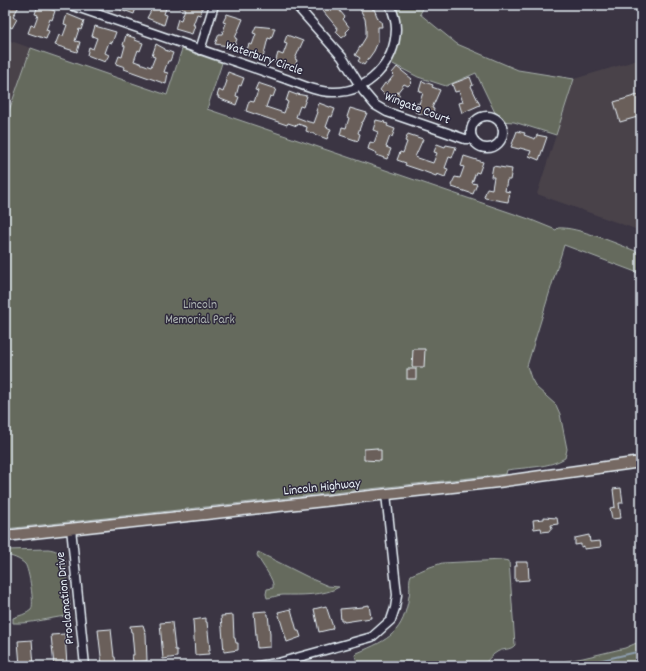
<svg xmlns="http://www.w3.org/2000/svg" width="646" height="671" font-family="Dekko,sans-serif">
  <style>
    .built { fill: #49424a }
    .green { fill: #656a5d; stroke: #a6aeaa }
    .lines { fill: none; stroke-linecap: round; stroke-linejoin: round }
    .stream { stroke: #8c9cad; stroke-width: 2 }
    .building { fill: #6a5f5a; stroke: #e8f1f8 }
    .minor-casing { stroke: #e8f1f8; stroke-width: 11 }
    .major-casing { stroke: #e8f1f8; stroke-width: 13 }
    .minor { stroke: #2f2a3d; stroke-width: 8 }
    .major { stroke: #766964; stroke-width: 10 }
    .labels { text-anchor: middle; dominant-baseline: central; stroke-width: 3; stroke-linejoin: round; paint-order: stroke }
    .street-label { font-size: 13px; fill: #e8f1f8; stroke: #2f2a3d }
    .park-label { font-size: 13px; fill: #adb4b2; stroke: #2f2a3d }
  </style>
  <rect width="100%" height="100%" fill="#3b3543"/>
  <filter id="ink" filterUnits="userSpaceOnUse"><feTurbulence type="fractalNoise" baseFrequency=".025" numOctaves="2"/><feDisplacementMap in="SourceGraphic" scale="8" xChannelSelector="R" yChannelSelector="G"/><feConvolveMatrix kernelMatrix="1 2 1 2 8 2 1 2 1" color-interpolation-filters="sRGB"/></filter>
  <g filter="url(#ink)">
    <g class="built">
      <polygon points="5,39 31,48 5,122"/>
      <polygon points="641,59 641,231 537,194 574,79"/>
    </g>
    <g class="green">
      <polygon points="390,5 425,5 420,14 457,44 518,70 574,79 556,135 514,122 499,121 476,73 446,86 418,77 387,61 394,45"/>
      <path d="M31,48L167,95L182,49L222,63L207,109L529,219L556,230L558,228C576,226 620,245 638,252L641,254V274L564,245L527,366L531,378L536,387L556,405L560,414L567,449L565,458C549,468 526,467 507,470L506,474L5,529V122Z"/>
      <path d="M48,549C56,550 60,552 65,559L70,605L69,614L66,616C49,618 31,624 13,623V618C18,616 27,614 31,610C35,605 29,569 25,564C20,559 12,556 5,555V550Z"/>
      <path d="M258,552L314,580L328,586L339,587C325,596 299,595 283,595C277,595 272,598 267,598L266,594L267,589L273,588C275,579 261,565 257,555Z"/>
      <path d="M503,560L509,561L515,645C510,651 503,648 497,652C491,655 487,662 482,666H358L355,655L357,653C390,639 403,633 409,596C411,588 408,582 411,575L427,568L442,563Z"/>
      <polygon points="641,641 641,666 540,666 583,658 625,648"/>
    </g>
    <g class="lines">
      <polyline class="stream" points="577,666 641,651"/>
    </g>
    <g class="building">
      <polygon points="5,5 20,5 13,16 17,19 12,28 5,24"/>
      <polygon points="38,5 43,5 47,7 47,8 55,11 52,20 50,19 46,30 49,31 46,39 28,33 31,25 34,26 38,15 35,14"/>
      <polygon points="108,5 137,5 134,14 126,11 126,12"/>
      <polygon points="154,5 167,5 164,14 167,15 164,25 147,18"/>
      <polygon points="175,5 203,5 200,15 197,14 193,25 195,25 192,34 175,29 178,19 181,20 185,9"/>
      <polygon points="318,5 335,5 345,17 343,19 350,28 346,32 347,34 342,38 336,32 338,29"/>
      <polygon points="356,5 371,5 373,10 374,9 379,21 381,21 382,27 378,27 378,42 374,51 364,65 358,61 360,58 355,55 366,37 366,26 365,19 360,9"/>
      <polygon points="67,14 84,21 81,30 79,29 75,41 80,42 77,52 55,45 59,35 63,36 67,25 64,24"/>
      <polygon points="227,14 243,19 235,38 237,39 234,47 215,44 219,34 222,34 226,23 223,22"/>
      <polygon points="95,26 116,32 112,43 109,42 105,53 109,55 105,62 87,55 89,47 93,49 97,38 92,36"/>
      <polygon points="256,26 275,28 271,39 268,38 263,58 251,56 250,57 245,55 249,44 252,45 256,34 253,33"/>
      <polygon points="126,35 135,38 135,40 143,43 140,51 138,50 134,61 151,67 155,57 152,56 156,44 165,49 165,50 173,53 170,61 168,61 164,72 168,73 166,84 124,69 125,67 116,64 119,56 122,57 125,46 123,45"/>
      <polygon points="287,35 303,41 295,59 297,60 295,68 293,68 286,66 282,67 275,63 278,53 283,55 287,44 284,43"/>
      <polygon points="397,67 412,79 410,81 412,82 408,86 404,84 397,93 400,95 393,103 380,90 385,83 387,84 394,75 392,73"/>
      <polygon points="228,72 244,78 241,86 239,85 236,96 239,97 236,105 218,98 219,96 217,96 219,90 223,92 227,81 225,80"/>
      <polygon points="470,77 473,85 471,86 480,105 462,113 459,103 463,102 459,91 455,92 452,84"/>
      <polygon points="422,81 433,85 432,87 440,90 432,108 434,109 432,117 415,112 417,103 419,104 423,93 419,91"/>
      <polygon points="258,83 276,89 273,97 270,96 266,107 284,113 288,102 286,101 289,92 297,95 297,94 307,96 303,107 300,106 296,117 309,122 314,123 318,112 316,111 319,103 335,109 332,117 330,116 326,127 331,129 327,139 306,131 307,127 298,124 297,126 288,123 287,125 246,111 249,101 254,102 258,91 255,90"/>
      <polygon points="641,94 641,116 620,122 614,102"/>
      <polygon points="350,108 367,113 363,122 362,122 358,133 360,134 358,141 340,135 342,127 346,128 349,118 347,117"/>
      <polygon points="376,120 385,122 384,123 388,124 387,126 395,129 392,137 390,136 386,147 391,149 387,159 376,155 377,153 368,149 370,142 374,143 378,132 373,130"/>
      <polygon points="517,131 525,133 524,135 535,139 537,135 547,137 539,160 529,156 531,151 520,148 519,149 511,147"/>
      <polygon points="408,134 423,139 415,157 433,163 437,153 434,152 437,144 445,147 446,145 456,147 452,158 449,157 445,168 448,169 445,177 437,174 436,176 420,170 405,165 406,163 397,160 400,152 403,153 407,142 405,141"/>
      <polygon points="464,156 483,162 479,173 476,172 472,183 477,184 473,194 452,187 451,185 455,177 460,178 464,167 461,166"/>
      <polygon points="493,166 512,169 510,180 507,180 505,191 510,192 508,202 485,198 484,197 487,188 492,189 494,177 491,177"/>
      <polygon points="413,349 425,349 424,367 412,367"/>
      <rect x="407" y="369" width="9" height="10"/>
      <polygon points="377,448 377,450 381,450 381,461 364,460 364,449"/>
      <polygon points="621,488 623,503 619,503 621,518 612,519 610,508 615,507 613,489"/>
      <polygon points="544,517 557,518 558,524 551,525 552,529 550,529 550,531 542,532 541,528 534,529 533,520 544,519"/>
      <polygon points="589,535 590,542 600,541 601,547 584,549 584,546 581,547 581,544 575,545 575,538"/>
      <polygon points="516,562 528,562 529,580 515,581 515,566 517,566"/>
      <polygon points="369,605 371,618 344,622 344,621 341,621 340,609 363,607 363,606"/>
      <polygon points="326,606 333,627 332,629 319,632 314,609"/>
      <polygon points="291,609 297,631 299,631 301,637 287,642 278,612"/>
      <polygon points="266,611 267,614 268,614 270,634 270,647 257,648 254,612"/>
      <polygon points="233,615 234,638 235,638 236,643 238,643 238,650 224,652 221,616"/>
      <polygon points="206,618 206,622 207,622 210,650 209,650 209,654 195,655 193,620"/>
      <polygon points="172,622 175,650 177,650 177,657 163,659 160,623"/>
      <polygon points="143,625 146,634 147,661 133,662 132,655 134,655 132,632 131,632 130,626"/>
      <polygon points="111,629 114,657 115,657 116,664 102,665 98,630"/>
      <polygon points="65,634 67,666 54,666 51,635"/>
      <polygon points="32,640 34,666 20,666 18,641"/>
    </g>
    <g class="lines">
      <g class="minor-casing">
        <g id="minor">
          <path d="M71,5L286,79C302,85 317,92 333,92C368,93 395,63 396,29C396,21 393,12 390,5"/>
          <polyline points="296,5 342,57 364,92 375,105 387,112 448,133 465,139 473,139"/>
          <polyline points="200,50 214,5"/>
          <circle cx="487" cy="132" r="16"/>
          <polyline points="71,528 85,666"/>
          <polyline points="257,666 278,663 372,637 391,620 395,608 397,595 386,494"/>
        </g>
      </g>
      <g class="major-casing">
        <polyline id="major" points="5,536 498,482 641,462"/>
      </g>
      <use href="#minor" class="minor"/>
      <use href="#major" class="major"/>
    </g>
  </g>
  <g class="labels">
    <g class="street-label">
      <text transform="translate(264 59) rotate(19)">Waterbury Circle</text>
      <text transform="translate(417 109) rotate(21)">Wingate Court</text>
      <text transform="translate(322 488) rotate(-6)">Lincoln Highway</text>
      <text transform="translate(66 598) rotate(-96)">Proclamation Drive</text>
    </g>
    <g class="park-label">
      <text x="200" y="305">Lincoln<tspan x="200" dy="15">Memorial Park</tspan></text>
    </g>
  </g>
  <rect width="646" height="671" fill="none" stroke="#2f2a3d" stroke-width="20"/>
  <rect x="10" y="10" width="626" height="651" fill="none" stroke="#e8f1f8" stroke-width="1.5" filter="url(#ink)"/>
</svg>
